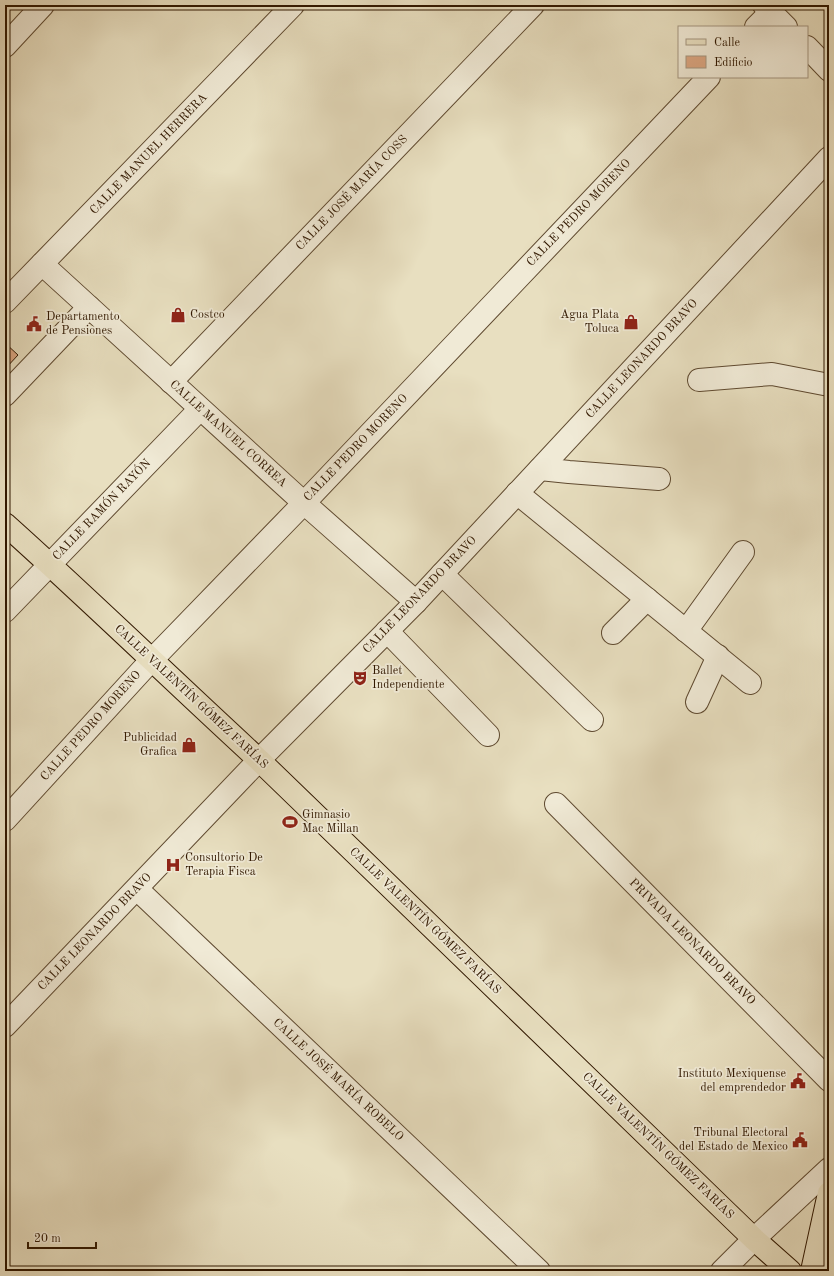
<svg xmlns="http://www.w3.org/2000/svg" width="834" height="1276" font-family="'Old Standard TT',serif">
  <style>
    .building { fill: #dca782; stroke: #311800 }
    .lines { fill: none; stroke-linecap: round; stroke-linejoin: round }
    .minor-casing { stroke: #5f4a30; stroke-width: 24 }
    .major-casing { stroke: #311800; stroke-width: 24 }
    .minor { stroke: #f0ead6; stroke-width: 22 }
    .major { stroke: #e8dfc0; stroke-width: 22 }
    .labels { text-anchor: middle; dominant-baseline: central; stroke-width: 3.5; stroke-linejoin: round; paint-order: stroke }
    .street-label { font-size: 12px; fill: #311800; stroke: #f0ead6 }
    .poi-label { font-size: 12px; fill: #311800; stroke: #f0ead6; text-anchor: start }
  </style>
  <rect width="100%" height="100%" fill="#e8dfc0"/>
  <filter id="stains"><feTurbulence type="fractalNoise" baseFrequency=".005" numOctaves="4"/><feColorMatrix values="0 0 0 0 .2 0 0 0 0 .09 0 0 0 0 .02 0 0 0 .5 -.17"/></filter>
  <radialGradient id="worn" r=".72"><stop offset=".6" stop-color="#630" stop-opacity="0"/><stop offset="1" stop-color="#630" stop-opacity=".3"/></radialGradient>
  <polygon class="building" points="5,343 18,355 5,369"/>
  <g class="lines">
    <g class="minor-casing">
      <g id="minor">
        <polyline points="764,5 786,27"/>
        <polyline points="756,27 771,12"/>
        <polyline points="5,46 43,5"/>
        <polyline points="807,47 829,70"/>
        <polyline points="42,264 304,503 416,602"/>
        <polyline points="5,302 293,5"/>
        <polyline points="699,380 772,374 829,385"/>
        <polyline points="171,382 533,5"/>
        <polyline points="5,395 89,307"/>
        <polyline points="540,469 569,472 659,479"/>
        <polyline points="517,493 750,683"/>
        <polyline points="442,574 592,720"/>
        <polyline points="5,611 200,409"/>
        <polyline points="387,631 488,735"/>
        <polyline points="686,631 743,552"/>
        <polyline points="613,633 647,599"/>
        <polyline points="697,702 718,656"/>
        <polyline points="556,804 829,1080"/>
        <polyline points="5,820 145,667 304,503 709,77"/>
        <polyline points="137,889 539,1271"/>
        <polyline points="5,1026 259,760 416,602 829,158"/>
        <polyline points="722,1271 754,1239 829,1169"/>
      </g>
    </g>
    <g class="major-casing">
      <g id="major">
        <path d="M5,524C91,601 174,682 259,760L754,1239L790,1271"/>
        <polyline points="812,1271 829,1193"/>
      </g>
    </g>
    <use href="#minor" class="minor"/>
    <use href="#major" class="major"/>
  </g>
  <defs>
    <g id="shop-bare" transform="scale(1.2)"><path d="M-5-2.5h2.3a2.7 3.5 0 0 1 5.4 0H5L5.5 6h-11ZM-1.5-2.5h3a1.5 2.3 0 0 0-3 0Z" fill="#8f2418" stroke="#f0ead6" stroke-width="2.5" paint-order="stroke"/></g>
    <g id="civic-bare" transform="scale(1.2)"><path d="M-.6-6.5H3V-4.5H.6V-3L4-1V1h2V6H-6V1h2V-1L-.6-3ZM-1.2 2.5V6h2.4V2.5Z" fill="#8f2418" stroke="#f0ead6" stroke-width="2.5" paint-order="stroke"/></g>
    <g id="theatre-bare" transform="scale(1.2)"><path d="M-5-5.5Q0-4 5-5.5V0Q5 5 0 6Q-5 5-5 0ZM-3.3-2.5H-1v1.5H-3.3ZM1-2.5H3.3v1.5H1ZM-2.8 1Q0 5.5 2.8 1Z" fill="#8f2418" stroke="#f0ead6" stroke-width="2.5" paint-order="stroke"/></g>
    <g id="stadium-bare" transform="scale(1.2)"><path d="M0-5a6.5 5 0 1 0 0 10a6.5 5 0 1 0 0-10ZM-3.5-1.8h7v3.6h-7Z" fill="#8f2418" stroke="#f0ead6" stroke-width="2.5" paint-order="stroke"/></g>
    <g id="hospital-bare" transform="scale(1.2)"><path d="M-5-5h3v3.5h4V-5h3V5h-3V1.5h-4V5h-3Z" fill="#8f2418" stroke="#f0ead6" stroke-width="2.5" paint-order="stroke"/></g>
  </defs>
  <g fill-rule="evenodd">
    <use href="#shop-bare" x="178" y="315"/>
    <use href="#shop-bare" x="631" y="322"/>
    <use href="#civic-bare" x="34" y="324"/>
    <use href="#theatre-bare" x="360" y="678"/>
    <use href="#shop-bare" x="189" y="745"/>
    <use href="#stadium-bare" x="290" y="822"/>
    <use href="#hospital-bare" x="173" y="865"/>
    <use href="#civic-bare" x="798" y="1081"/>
    <use href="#civic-bare" x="800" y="1140"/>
  </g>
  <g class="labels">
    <g class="street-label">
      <text transform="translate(149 154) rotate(-46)">CALLE MANUEL HERRERA</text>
      <text transform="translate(352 193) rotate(-46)">CALLE JOSÉ MARÍA COSS</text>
      <text transform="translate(579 213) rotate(-46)">CALLE PEDRO MORENO</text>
      <text transform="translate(642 359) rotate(-47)">CALLE LEONARDO BRAVO</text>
      <text transform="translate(228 434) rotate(42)">CALLE MANUEL CORREA</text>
      <text transform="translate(356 448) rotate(-46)">CALLE PEDRO MORENO</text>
      <text transform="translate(102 510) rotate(-46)">CALLE RAMÓN RAYÓN</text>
      <text transform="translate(420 595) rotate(-46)">CALLE LEONARDO BRAVO</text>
      <text transform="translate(191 697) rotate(43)">CALLE VALENTÍN GÓMEZ FARÍAS</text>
      <text transform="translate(91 726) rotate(-48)">CALLE PEDRO MORENO</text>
      <text transform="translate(425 921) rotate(44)">CALLE VALENTÍN GÓMEZ FARÍAS</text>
      <text transform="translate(95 932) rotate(-46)">CALLE LEONARDO BRAVO</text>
      <text transform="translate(692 942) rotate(45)">PRIVADA LEONARDO BRAVO</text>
      <text transform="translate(338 1080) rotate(43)">CALLE JOSÉ MARÍA ROBELO</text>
      <text transform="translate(658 1146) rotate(44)">CALLE VALENTÍN GÓMEZ FARÍAS</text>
    </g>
    <g class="poi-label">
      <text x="190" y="315">Costco</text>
      <text x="619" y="315" text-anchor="end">Agua Plata<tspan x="619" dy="14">Toluca</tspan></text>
      <text x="46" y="317">Departamento<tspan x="46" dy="14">de Pensiones</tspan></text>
      <text x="372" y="671">Ballet<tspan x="372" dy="14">Independiente</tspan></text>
      <text x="177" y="738" text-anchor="end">Publicidad<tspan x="177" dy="14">Grafica</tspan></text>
      <text x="302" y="815">Gimnasio<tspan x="302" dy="14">Mac Millan</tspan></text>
      <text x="185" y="858">Consultorio De<tspan x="185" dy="14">Terapia Fisca</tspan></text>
      <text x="786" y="1074" text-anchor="end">Instituto Mexiquense<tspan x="786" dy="14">del emprendedor</tspan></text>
      <text x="788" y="1133" text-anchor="end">Tribunal Electoral<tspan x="788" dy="14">del Estado de Mexico</tspan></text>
    </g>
  </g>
  <rect width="834" height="1276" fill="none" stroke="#e8dfc0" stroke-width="20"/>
  <rect x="6" y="6" width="822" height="1264" fill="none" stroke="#311800" stroke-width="2"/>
  <rect x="10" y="10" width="814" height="1256" fill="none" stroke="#311800"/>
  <rect x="678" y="26" width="130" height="52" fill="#f0ead6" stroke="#a49680"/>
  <rect x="686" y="39" width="20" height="6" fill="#e8dfc0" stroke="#a49680"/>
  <text x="714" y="46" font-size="12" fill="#311800">Calle</text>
  <rect x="686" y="56" width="20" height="12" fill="#dca782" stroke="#a49680"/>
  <text x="714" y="66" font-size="12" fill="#311800">Edificio</text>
  <path d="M28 1242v6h68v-6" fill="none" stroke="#311800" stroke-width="2"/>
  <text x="34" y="1242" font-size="12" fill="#311800" stroke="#f0ead6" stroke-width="3" paint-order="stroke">20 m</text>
  <rect width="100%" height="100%" filter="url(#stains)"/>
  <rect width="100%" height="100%" fill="url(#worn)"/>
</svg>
